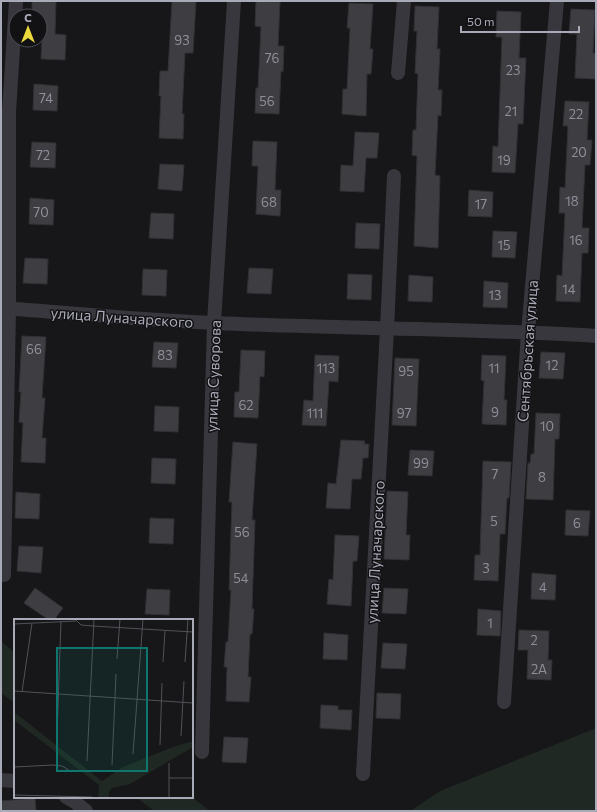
<svg xmlns="http://www.w3.org/2000/svg" width="597" height="812" font-family="Commissioner,sans-serif">
  <style>
    .green { fill: #202823 }
    .building { fill: #3e3e42; stroke: #313034 }
    .lines { fill: none; stroke-linecap: round; stroke-linejoin: round }
    .minor { stroke: #38373d; stroke-width: 14 }
    .labels { text-anchor: middle; dominant-baseline: central; stroke-width: 3; stroke-linejoin: round; paint-order: stroke }
    .number-label { font-size: 13px; fill: #8e8f9a }
    .street-label { font-size: 15px; fill: #a9aab8; stroke: #121113 }
    .inset-road { fill: none; stroke: #515158; stroke-width: 1 }
    .view { fill: #0f766e; fill-opacity: 0.15; stroke: #0f766e; stroke-width: 2 }
    .inset-edge { fill: none; stroke: #a9aab8; stroke-width: 2 }
  </style>
  <rect width="100%" height="100%" fill="#171618"/>
  <g class="green">
    <polygon points="1,641 15,653 15,703 1,693"/>
    <polygon points="596,728 596,811 410,811 440,791"/>
    <polygon points="136,797 192,797 210,811 154,811"/>
  </g>
  <g class="building">
    <polygon points="32,1 56,1 55,34 66,35 65,60 41,59 43,16 32,15"/>
    <polygon points="172,1 196,1 193,53 185,53 182,114 184,114 183,139 159,138 161,96 159,96 160,71 168,71"/>
    <polygon points="256,1 280,2 278,46 284,46 283,72 281,71 279,114 255,113 256,88 258,88 261,27 255,26"/>
    <polygon points="349,3 373,4 370,49 373,49 371,74 367,74 366,116 342,114 343,89 347,89 350,28 347,28"/>
    <polygon points="415,6 439,7 437,49 440,49 438,90 442,90 441,116 438,115 435,175 440,176 438,248 414,246 417,156 412,155 413,130 416,130 418,74 415,73 417,31 414,31"/>
    <polygon points="571,9 595,10 593,53 596,53 596,79 575,78 577,34 569,34"/>
    <polygon points="497,11 521,12 519,58 526,58 523,124 518,124 515,173 492,172 493,146 498,147 502,37 496,37"/>
    <polygon points="34,84 58,86 57,111 33,110"/>
    <polygon points="565,101 589,102 587,140 592,140 590,165 585,165 582,228 589,228 588,253 582,253 580,302 556,301 557,275 562,276 565,213 559,213 560,187 565,188 568,126 563,126"/>
    <polygon points="355,132 379,133 377,158 366,158 364,192 340,191 341,165 353,166"/>
    <polygon points="253,141 277,142 275,190 281,190 280,216 256,214 258,166 252,166"/>
    <polygon points="32,142 56,143 55,168 30,167"/>
    <polygon points="160,164 184,165 182,191 158,189"/>
    <polygon points="469,190 493,192 492,217 468,216"/>
    <polygon points="30,198 54,200 53,225 29,224"/>
    <polygon points="151,213 174,214 173,239 149,238"/>
    <polygon points="356,223 380,224 379,249 355,248"/>
    <polygon points="493,231 517,232 515,258 492,257"/>
    <polygon points="25,258 48,259 47,284 23,283"/>
    <polygon points="249,268 273,269 271,294 247,293"/>
    <polygon points="143,269 167,270 166,296 142,295"/>
    <polygon points="348,274 372,275 371,300 347,299"/>
    <polygon points="409,275 433,277 432,302 408,301"/>
    <polygon points="484,281 508,283 507,308 483,307"/>
    <polygon points="22,336 46,337 42,398 45,398 42,438 46,438 45,463 21,462 23,423 19,422 21,392 19,392"/>
    <polygon points="154,342 178,343 176,368 152,367"/>
    <polygon points="241,350 265,351 264,377 260,376 258,418 234,417 235,392 239,392"/>
    <polygon points="541,352 565,353 563,379 539,378"/>
    <polygon points="315,355 339,356 338,382 329,381 326,426 302,425 304,400 313,401"/>
    <polygon points="482,355 506,356 504,400 507,400 506,425 482,424 484,381 481,380"/>
    <polygon points="395,358 419,359 416,426 392,425"/>
    <polygon points="155,406 179,407 178,432 154,431"/>
    <polygon points="536,413 560,414 559,439 555,439 553,500 526,499 528,463 530,463 531,454 534,454"/>
    <polygon points="341,440 365,441 364,444 369,444 368,458 363,458 361,479 352,479 350,509 326,508 328,483 336,484"/>
    <polygon points="233,442 257,444 252,520 255,520 252,609 254,609 252,634 250,634 248,677 251,677 249,702 226,701 227,667 224,667 226,642 228,642 231,590 229,590 232,502 229,502"/>
    <polygon points="410,450 434,451 432,476 408,475"/>
    <polygon points="152,458 176,459 175,484 151,483"/>
    <polygon points="483,461 511,462 509,498 507,498 505,534 500,534 498,581 474,580 475,555 480,555"/>
    <polygon points="387,491 408,492 406,535 410,535 409,560 384,559"/>
    <polygon points="16,492 40,494 39,519 15,518"/>
    <polygon points="566,510 590,511 588,536 565,535"/>
    <polygon points="150,518 174,519 173,544 149,543"/>
    <polygon points="335,535 359,536 357,561 353,561 351,606 327,604 329,579 333,580"/>
    <polygon points="19,546 43,547 41,573 17,571"/>
    <polygon points="532,573 556,575 555,600 531,599"/>
    <polygon points="35,588 63,608 54,620 49,620 24,603"/>
    <polygon points="384,588 408,589 406,614 382,613"/>
    <polygon points="147,589 170,590 169,615 145,614"/>
    <polygon points="478,609 501,611 500,636 477,635"/>
    <polygon points="519,630 549,631 548,660 552,660 551,680 527,679 528,650 518,650"/>
    <polygon points="324,633 348,635 347,660 323,659"/>
    <polygon points="383,643 407,644 405,669 381,668"/>
    <polygon points="377,693 401,694 400,719 376,718"/>
    <polygon points="321,705 338,706 338,710 352,710 351,730 320,728"/>
    <polygon points="224,737 248,738 246,763 222,762"/>
    <polygon points="35,798 36,811 1,811 1,801"/>
  </g>
  <g class="lines">
    <g class="minor">
      <polyline points="398,73 404,1"/>
      <path d="M1,308C72,313 144,320 215,323C342,329 469,328 596,336"/>
      <polyline points="4,575 9,309 9,112 16,1"/>
      <polyline points="504,702 528,332 557,1"/>
      <polyline points="202,752 214,323 234,1"/>
      <polyline points="363,774 387,329 394,176"/>
      <polyline points="1,780 15,781"/>
      <polyline points="66,797 75,802 86,811"/>
    </g>
  </g>
  <g class="labels">
    <g class="number-label">
      <text x="182" y="40">93</text>
      <text x="272" y="58">76</text>
      <text x="513" y="70">23</text>
      <text x="46" y="98">74</text>
      <text x="267" y="101">56</text>
      <text x="511" y="111">21</text>
      <text x="576" y="114">22</text>
      <text x="579" y="152">20</text>
      <text x="43" y="155">72</text>
      <text x="504" y="160">19</text>
      <text x="572" y="201">18</text>
      <text x="269" y="202">68</text>
      <text x="481" y="204">17</text>
      <text x="41" y="212">70</text>
      <text x="576" y="240">16</text>
      <text x="504" y="245">15</text>
      <text x="569" y="289">14</text>
      <text x="495" y="295">13</text>
      <text x="34" y="349">66</text>
      <text x="165" y="355">83</text>
      <text x="552" y="365">12</text>
      <text x="326" y="368">113</text>
      <text x="494" y="368">11</text>
      <text x="406" y="371">95</text>
      <text x="246" y="405">62</text>
      <text x="495" y="412">9</text>
      <text x="315" y="413">111</text>
      <text x="404" y="413">97</text>
      <text x="547" y="426">10</text>
      <text x="421" y="463">99</text>
      <text x="495" y="474">7</text>
      <text x="542" y="477">8</text>
      <text x="494" y="521">5</text>
      <text x="577" y="523">6</text>
      <text x="242" y="532">56</text>
      <text x="486" y="568">3</text>
      <text x="241" y="578">54</text>
      <text x="543" y="587">4</text>
      <text x="490" y="623">1</text>
      <text x="534" y="640">2</text>
      <text x="539" y="669">2А</text>
    </g>
    <g class="street-label">
      <text transform="translate(122 317) rotate(4)">улица Луначарского</text>
      <text transform="translate(527 351) rotate(-86)">Сентябрьская улица</text>
      <text transform="translate(213 376) rotate(-88)">улица Суворова</text>
      <text transform="translate(375 552) rotate(-87)">улица Луначарского</text>
    </g>
  </g>
  <g transform="translate(14 619)">
    <rect width="179" height="179" fill="#171618"/>
    <path d="M0,93L88,162L109,148L159,128L179,122V128L116,165L98,169L95,173V179H84L85,166L0,101Z" fill="#202823"/>
    <path class="inset-road" d="M61,0L67,6L79,7L179,13M0,5L62,2M103,40L106,0M149,43L151,12M171,43L174,0M0,72L179,84M8,73L18,4M43,116L47,2M167,117L170,62M146,126L148,64M119,135L129,0M73,142L80,0M98,146L102,55M0,148L39,146L48,147L58,153M155,159H179M0,176L78,178M155,179V144"/>
    <path class="view" d="M43,29H133V152H43Z"/>
    <rect width="179" height="179" class="inset-edge"/>
  </g>
  <rect width="597" height="812" fill="none" stroke="#a9aab8" stroke-width="4"/>
  <g transform="translate(28 28)"><circle r="19" fill="#121113" stroke="#4e4e55"/>
  <path d="M0-3L7 15L0 10L-7 15Z" fill="#ebd93b"/>
  <text y="-6" font-size="11" font-weight="bold" text-anchor="middle" fill="#a9aab8">С</text>
  </g>
  <path d="M461 26v6h118v-6" fill="none" stroke="#a9aab8" stroke-width="2"/>
  <text x="467" y="26" font-size="12" fill="#a9aab8" stroke="#121113" stroke-width="3" paint-order="stroke">50 m</text>
</svg>
